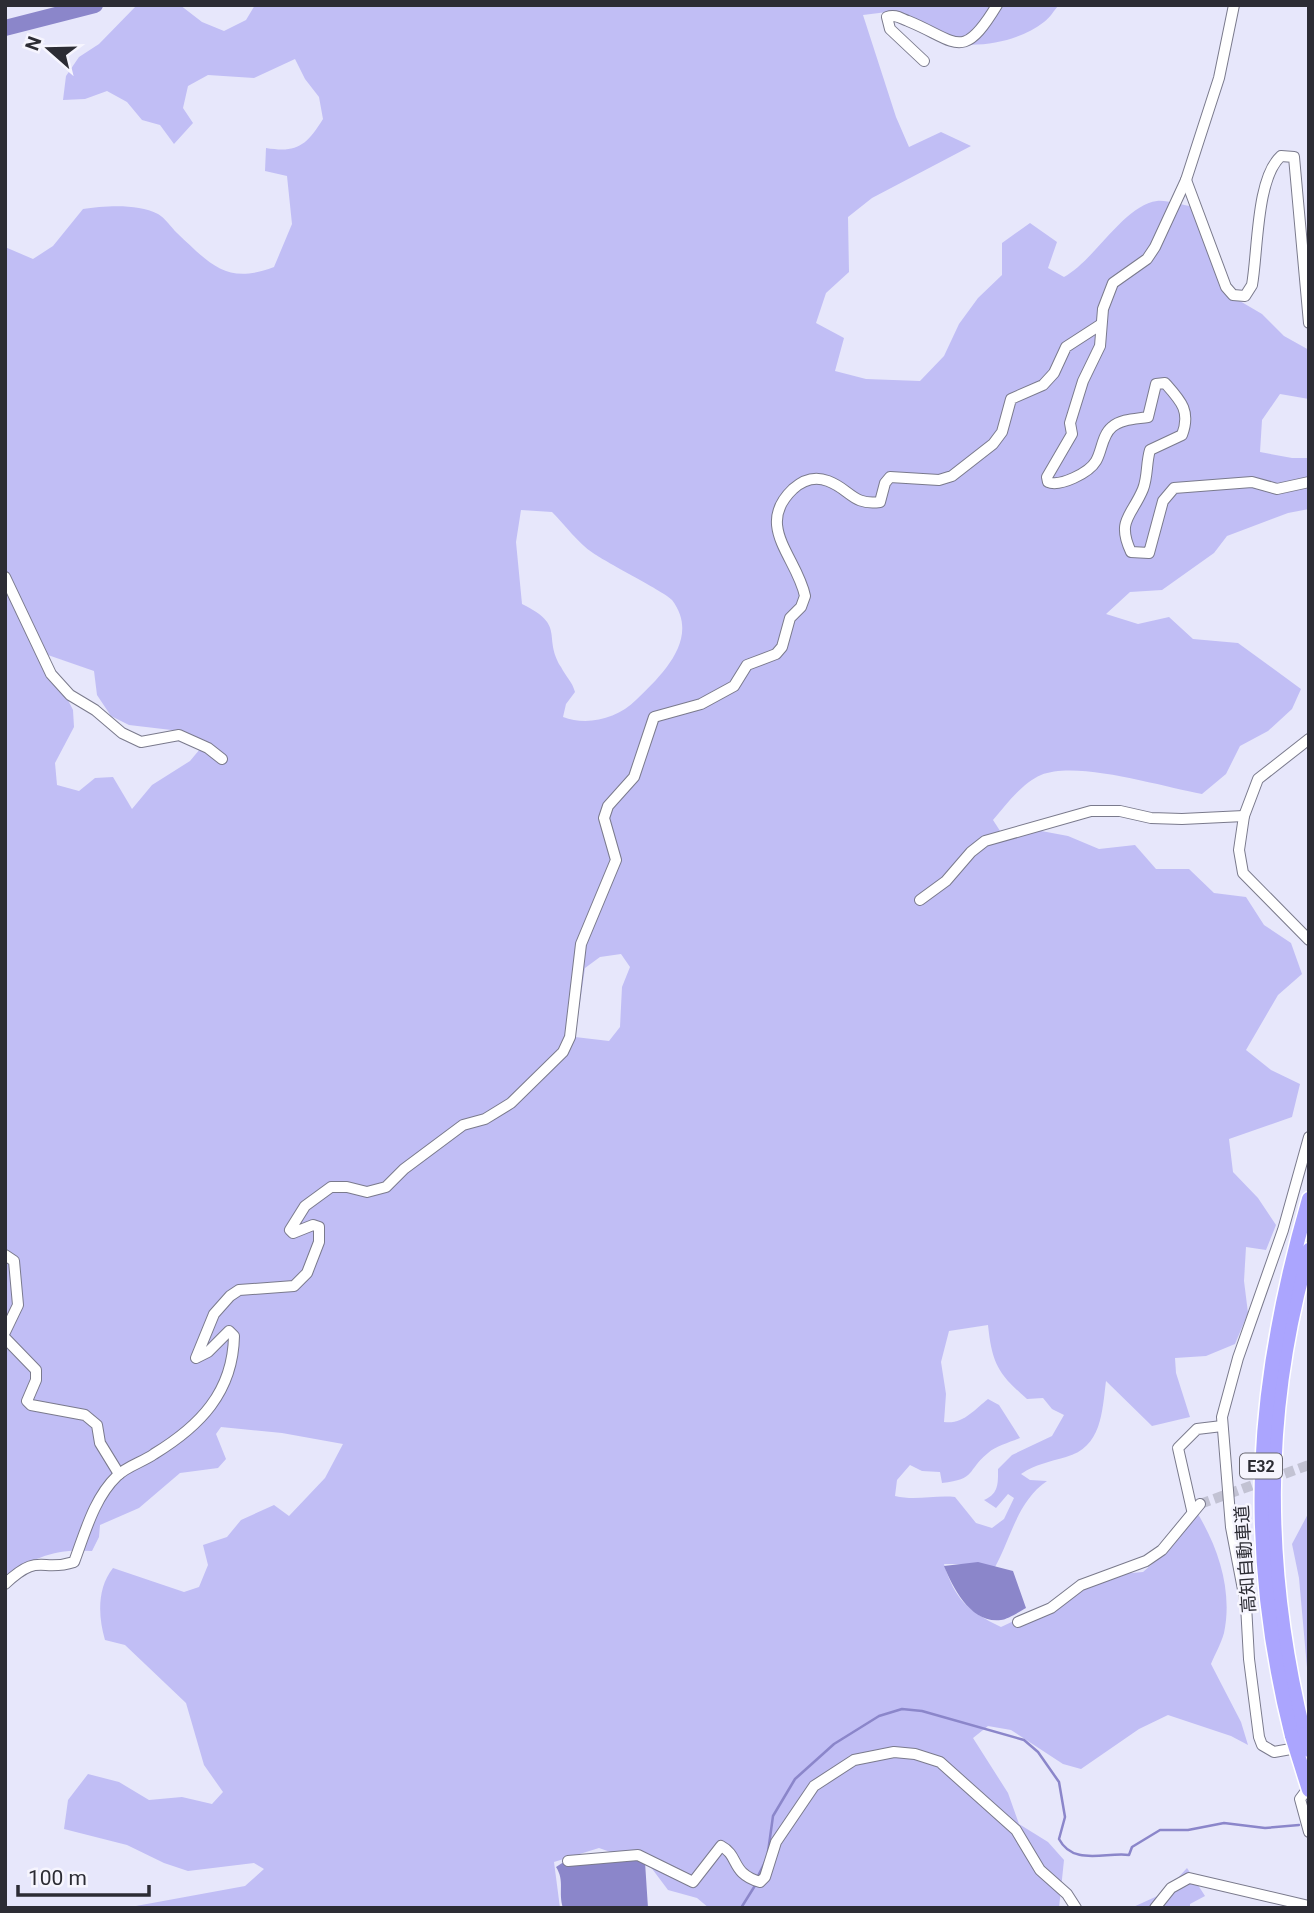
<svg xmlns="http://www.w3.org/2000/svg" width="1314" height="1913" font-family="Roboto,'Noto Sans JP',sans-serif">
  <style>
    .green { fill: #c1bef5; fill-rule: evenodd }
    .water { fill: #8b86ca }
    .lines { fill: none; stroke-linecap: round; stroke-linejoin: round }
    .stream { stroke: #8b86ca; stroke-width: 2.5 }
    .river { stroke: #8b86ca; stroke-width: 16 }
    .minor-tunnel { stroke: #c2c2d3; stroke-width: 10; stroke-dasharray: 10 5; stroke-linecap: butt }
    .minor-casing { stroke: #7a7a8c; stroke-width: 12 }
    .highway-casing { stroke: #fff; stroke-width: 17 }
    .minor { stroke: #fff; stroke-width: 10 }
    .highway { stroke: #aba5fe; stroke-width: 14 }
    .highway-bridge-casing { stroke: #fff; stroke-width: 17; stroke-linecap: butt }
    .highway-bridge { stroke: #aba5fe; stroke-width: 14 }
    .labels { text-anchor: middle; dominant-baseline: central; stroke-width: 5; stroke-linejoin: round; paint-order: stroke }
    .shield { fill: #f6f5fe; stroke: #696871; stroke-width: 2 }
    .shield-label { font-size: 16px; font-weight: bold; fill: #2c2c34 }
    .street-label { font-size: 18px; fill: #2c2c34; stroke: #f6f5fe }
  </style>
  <rect width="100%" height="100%" fill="#e7e7fb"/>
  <g class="green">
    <path d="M137,5H180L202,22L224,31L246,20L255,5H1059C1054,10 1050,18 1044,22C1012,47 955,53 920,32C911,27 903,17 895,11L863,15L896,117L909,147L941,132L971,146L872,198L848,217L849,272L826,293L816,323L844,338L835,371L866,379L920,381L944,356L959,324L978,298L1002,275V243L1030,223L1057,242L1048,268L1064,277C1095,260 1124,205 1157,201C1167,200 1181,205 1190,206L1215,268L1233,297L1262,314L1284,336L1309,350V399L1280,394L1262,420L1260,452L1292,458H1309V509L1288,513L1227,536L1214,553L1162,590L1130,592L1106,614L1138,624L1169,617L1193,639L1238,643L1301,689L1292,709L1268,731L1240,746L1226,774L1202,794C1162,787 1078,760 1041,775C1022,783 1006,805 993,820L1004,837L1036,830L1068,836L1099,849L1135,845L1156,869H1189L1214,893L1246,897L1264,925L1291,943L1302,974L1278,995L1246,1050L1271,1070L1300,1084L1292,1117L1229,1139L1233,1172L1258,1198L1276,1225L1266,1250L1246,1247L1244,1281L1248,1313L1235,1344L1206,1356L1175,1358L1176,1373L1190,1417L1152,1426L1106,1381C1102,1412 1102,1447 1066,1457C1049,1462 1036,1464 1021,1474L1030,1480L1047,1481C1015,1503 1011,1542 991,1574L977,1564H944C955,1600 968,1611 1001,1627L1110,1575L1143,1572L1168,1550L1196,1511C1218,1546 1233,1591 1224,1633C1221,1644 1215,1654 1211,1664L1241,1722L1248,1745L1231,1736L1168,1715L1139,1729L1081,1769L1063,1764L1011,1730L988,1726L973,1738L1008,1793L1019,1824L1048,1842L1064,1860L1059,1908H709L697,1898L668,1890L650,1866L637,1854L619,1855L599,1848L554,1862L560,1908H125L245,1886L264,1869L254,1863L188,1871L164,1863L127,1845L64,1829L68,1800L88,1774L119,1782L149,1800L182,1797L212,1804L223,1792L204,1765L186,1703L125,1645L105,1640C98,1616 97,1588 113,1568L184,1592L199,1587L208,1565L203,1545L227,1537L241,1520L274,1505L289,1516L325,1478L343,1444L282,1433L221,1427L216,1434L226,1459L218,1468L180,1473L139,1508L100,1525L99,1537L92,1551C57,1548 33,1557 5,1578V247L33,259L53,246L83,209C104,206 137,203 158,214C165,218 171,227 177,233C211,265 227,285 274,267L292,224L287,176L265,171L266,148C297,153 306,146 323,119L319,97L305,79L295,59L254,78L208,75L188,86L183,108L193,123L174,144L160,125L142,120L127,102L107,91L85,99L63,100L66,76L79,57L99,44ZM521,510L552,512C565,525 578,543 593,553C607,563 665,592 672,600C701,638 662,675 636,700C617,719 587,726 563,717L566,704L575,692C572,681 566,677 561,667C542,636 567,626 522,604L516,542ZM45,654L94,671L97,695L111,716L129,725L180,731L200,749L190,761L152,785L132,809L113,777L95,778L79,791L57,785L55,763L74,727L73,710ZM621,954L630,967L622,987L620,1027L609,1041L575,1037L585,968L600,957ZM988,1325C992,1363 998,1374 1027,1399L1043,1398L1052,1409L1064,1415L1052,1436L1012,1455L998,1469C998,1483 999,1494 984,1500L996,1508L1008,1494L1014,1498L1004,1519L992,1528L976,1523L955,1497C934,1495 915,1501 895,1496L897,1480L910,1465L922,1471L940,1472L942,1483C977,1479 966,1471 988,1453C996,1446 1011,1442 1020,1438L999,1405L988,1399C975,1409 963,1425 944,1422L946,1394L941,1362L949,1331Z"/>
    <polygon points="1309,1512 1309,1690 1299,1578 1292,1544"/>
    <polygon points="1187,1868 1205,1896 1190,1904 1190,1908 1131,1908 1164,1893"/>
  </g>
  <g class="water">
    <path d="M978,1562L1013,1571L1026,1608C1019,1612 1008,1619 1001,1620C971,1624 953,1588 944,1566Z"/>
    <path d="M604,1853L645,1862L648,1908H563C558,1892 565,1881 556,1867L573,1856Z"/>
  </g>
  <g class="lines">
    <g class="stream">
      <path d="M768,1852L773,1816L795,1779L834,1744L879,1716L902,1709L922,1711L1024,1740L1038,1752L1059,1782L1065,1817L1059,1839C1073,1866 1105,1852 1129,1855L1132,1847L1160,1830H1188L1224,1823L1265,1828L1299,1825"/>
      <polyline points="757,1878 765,1862"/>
      <polyline points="741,1908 756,1884"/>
    </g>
    <polyline class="river" points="5,28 95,5"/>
    <polyline class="minor-tunnel" points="1200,1504 1309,1465"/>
    <g class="minor-casing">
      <g id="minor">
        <path d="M1234,5L1219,78L1186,180L1155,247L1147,259L1113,283L1103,309L1100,346L1083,381L1070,423L1072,434L1047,477L1048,482C1060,487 1089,473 1096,461C1102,451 1102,435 1112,427C1121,419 1136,419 1148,417L1156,384L1165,383C1181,401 1191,411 1182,435L1150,450C1146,463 1148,476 1143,489C1132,516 1116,520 1131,552L1149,553L1163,501L1174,488L1252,482L1277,489L1309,482"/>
        <path d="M924,61L890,29L887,17C895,14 900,18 908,21C957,41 962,63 997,5"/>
        <path d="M1186,180L1226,287L1233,295L1245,296L1252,285C1258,252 1256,178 1281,156L1294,157L1309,323"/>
        <polyline points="5,577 51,674 70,695 95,710 122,733 141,742 179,735 208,748 222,759"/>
        <polyline points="1309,739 1258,779 1244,816 1239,850 1243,873 1309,940"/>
        <polyline points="920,900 946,881 971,852 985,841 1091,811 1120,811 1151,818 1182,819 1244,816"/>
        <polyline points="5,1255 14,1261 18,1305 5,1332"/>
        <polyline points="5,1338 36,1370 36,1380 27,1401 31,1405 85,1415 97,1425 100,1443 119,1474"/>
        <polyline points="1192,1510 1178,1448 1197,1429 1222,1426"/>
        <path d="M5,1584C40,1551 40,1573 74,1562C85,1533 94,1498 117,1476C127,1466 143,1462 154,1454C200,1426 233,1392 234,1336L229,1331L208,1352L196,1358L214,1314L230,1296L239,1290L294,1286L307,1273L319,1242V1227L313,1225L293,1233L290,1230L305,1206L331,1187H347L367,1192L386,1187L404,1169L463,1125L485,1119L511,1103L563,1052L570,1037L581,944L616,860L604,818L608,806L634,777L654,717L701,704L734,686L747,665L776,654L782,647L790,618L801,607L805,596C797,557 754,526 793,489C803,480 815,476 828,481C850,489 853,506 880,502L885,483L890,477L939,480L952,476L993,444L1002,432L1011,399L1043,385L1054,373L1066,347L1100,325"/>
        <polyline points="1018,1622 1051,1608 1081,1585 1146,1561 1162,1550 1200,1504"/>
        <polyline points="1302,1747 1274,1752 1262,1745 1259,1737 1249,1659 1246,1605 1231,1527 1222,1417 1238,1358 1283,1230 1309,1137"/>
        <polyline points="1309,1787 1300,1799 1309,1832"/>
        <path d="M568,1861L638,1855L693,1882L721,1846C740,1856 730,1873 760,1882L765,1877L776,1842L814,1786L854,1760L894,1752L915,1754L940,1762L1016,1830L1040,1870L1067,1894L1076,1908"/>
        <polyline points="1155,1908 1171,1888 1189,1878 1309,1906"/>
      </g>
    </g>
    <g class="highway-casing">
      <g id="highway">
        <path d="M1304,1734C1264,1571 1262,1412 1309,1250"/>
        <path d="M1292,1736C1244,1546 1255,1385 1309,1199"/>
      </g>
    </g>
    <use href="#minor" class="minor"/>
    <use href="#highway" class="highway"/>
    <g class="highway-bridge-casing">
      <g id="highway-bridge">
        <polyline points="1304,1734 1309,1750"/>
        <polyline points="1292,1736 1309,1790"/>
      </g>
    </g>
    <use href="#highway-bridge" class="highway-bridge"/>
  </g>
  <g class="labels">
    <rect class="shield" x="1240" y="1453.5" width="42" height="25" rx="5"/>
    <g class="shield-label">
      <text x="1261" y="1466">E32</text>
    </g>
    <g class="street-label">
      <text transform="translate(1245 1559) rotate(-94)">高知自動車道</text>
    </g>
  </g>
  <rect width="1314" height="1913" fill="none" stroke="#2c2c34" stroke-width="14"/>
  <g transform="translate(49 49) rotate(290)" stroke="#f6f5fe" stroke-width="5" paint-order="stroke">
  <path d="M0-5L12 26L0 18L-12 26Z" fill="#2c2c34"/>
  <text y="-10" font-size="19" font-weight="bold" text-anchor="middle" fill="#2c2c34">N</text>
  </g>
  <path d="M18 1885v10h131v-10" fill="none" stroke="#2c2c34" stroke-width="3.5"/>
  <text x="28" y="1885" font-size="21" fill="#2c2c34" stroke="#f6f5fe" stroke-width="5" paint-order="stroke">100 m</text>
</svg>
